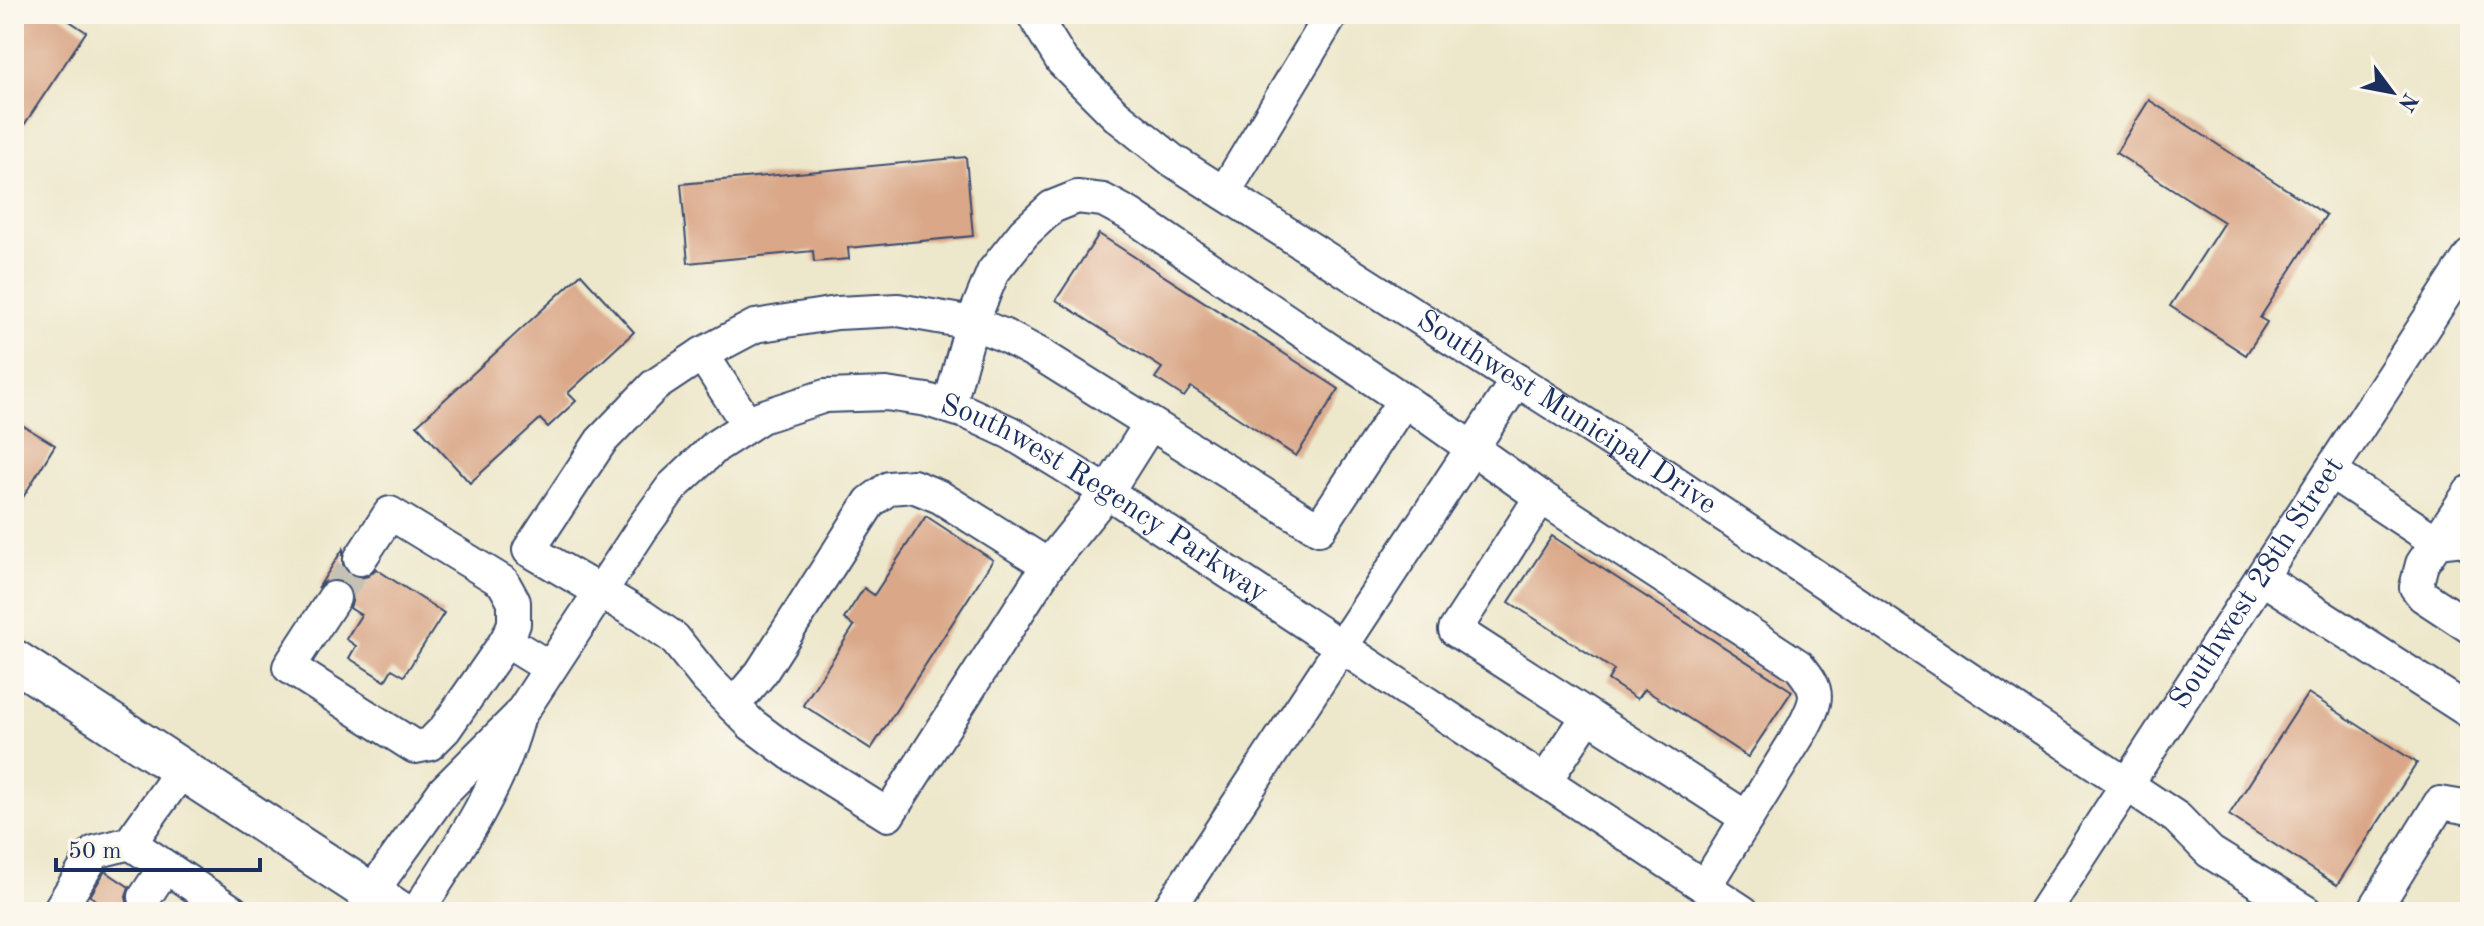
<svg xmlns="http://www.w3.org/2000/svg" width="2484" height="926" font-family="'Old Standard TT',serif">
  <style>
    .building { fill: #daa889 }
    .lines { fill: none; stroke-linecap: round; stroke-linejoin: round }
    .minor-tunnel { stroke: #c3c2b5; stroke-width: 32; stroke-dasharray: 32 16; stroke-linecap: butt }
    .minor-casing { stroke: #3a4b6e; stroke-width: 36 }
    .major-casing { stroke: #3a4b6e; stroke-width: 44 }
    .minor { stroke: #fff; stroke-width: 32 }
    .major { stroke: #fff; stroke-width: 40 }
    .labels { text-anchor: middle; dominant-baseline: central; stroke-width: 6; stroke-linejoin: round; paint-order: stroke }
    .street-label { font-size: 30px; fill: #1b2f5e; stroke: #fbf7ec }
  </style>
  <rect width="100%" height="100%" fill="#fbf7ec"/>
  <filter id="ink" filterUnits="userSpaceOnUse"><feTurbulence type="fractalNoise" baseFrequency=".0125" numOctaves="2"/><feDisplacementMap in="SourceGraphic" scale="16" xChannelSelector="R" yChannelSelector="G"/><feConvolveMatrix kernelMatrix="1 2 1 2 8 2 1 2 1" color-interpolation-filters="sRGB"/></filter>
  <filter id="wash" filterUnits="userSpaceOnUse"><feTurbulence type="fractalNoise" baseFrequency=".006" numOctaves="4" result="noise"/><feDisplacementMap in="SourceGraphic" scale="32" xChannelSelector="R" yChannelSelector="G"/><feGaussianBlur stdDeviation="1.8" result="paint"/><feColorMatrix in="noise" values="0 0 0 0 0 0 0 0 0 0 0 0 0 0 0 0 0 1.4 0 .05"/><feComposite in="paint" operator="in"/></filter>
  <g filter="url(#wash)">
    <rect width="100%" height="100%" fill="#ede7cb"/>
    <g id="blocks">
      <g class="building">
        <polygon points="14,14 59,14 86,32 14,140"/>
        <polygon points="2149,100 2326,215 2260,318 2267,322 2246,355 2170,306 2224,222 2116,153"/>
        <polygon points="966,157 973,236 848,248 849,259 814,262 813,251 688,263 681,184"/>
        <polygon points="1099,234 1339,389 1296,456 1191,387 1184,397 1155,378 1162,368 1056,300"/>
        <polygon points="581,274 634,332 568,393 576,401 548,427 540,419 470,483 417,425"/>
        <polygon points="14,420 55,445 14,512"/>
        <polygon points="926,516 993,560 871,749 803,705 854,626 844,619 864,588 874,595"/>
        <polygon points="1552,536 1792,691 1748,757 1644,689 1637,699 1608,680 1614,670 1509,602"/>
        <polygon points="343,549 343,567 350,575 360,578 368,576 376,569 444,613 404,676 392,669 385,681 349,658 356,646 346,639 361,615 350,608 353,598 351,590 345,583 336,579 326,581 318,588"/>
        <polygon points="2308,693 2417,763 2337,885 2229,815"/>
        <polygon points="105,871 129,887 126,897 128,906 134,912 115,912 90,896"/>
      </g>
    </g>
  </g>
  <g filter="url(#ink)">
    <use href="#blocks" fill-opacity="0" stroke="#3a4b6e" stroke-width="2"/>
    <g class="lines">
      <polyline class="minor-tunnel" points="334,598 360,559"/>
      <g class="minor-casing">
        <g id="minor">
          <path id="s1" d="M1033,14L1062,61L1116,115L1172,160L1634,455L2177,818L2210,852L2306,912"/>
          <polyline points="1224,193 1332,14"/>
          <polyline points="702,354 748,425"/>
          <path d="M949,407L972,323L993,272L1024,233L1052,207L1077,197L1103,200L1129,214L1408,403L1541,497L1799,666C1821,692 1818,699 1803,728L1705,886"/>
          <polyline points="1150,424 1107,492 1048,565 888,815 791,754 751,724 706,678 674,638 642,616 529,550 601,441 654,386 702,354 755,326 837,313 898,310 972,323 1003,335 1043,356 1319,529 1404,400"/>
          <polyline points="2331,472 2437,542 2463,539 2470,544"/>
          <polyline points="2470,492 2422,564 2416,587 2423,596 2470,627"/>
          <polyline points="1541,497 1455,630 1747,818"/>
          <polyline points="360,559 390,513 503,582 514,602 514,624 506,641"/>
          <polyline points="2262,578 2470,712"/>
          <polyline points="334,598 289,667 415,747 430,744 445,729 506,641 550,668"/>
          <polyline points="733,706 761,673 870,502 889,488 913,486 940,497 1048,565"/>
          <polyline points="1545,781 1588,716"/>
          <polyline points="130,843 233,912"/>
          <path id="s2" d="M371,893L444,791L519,716L643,527L672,487L716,446L761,417L825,396L886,394L927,400L968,413L1011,433L1107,492L1743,912"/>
          <polyline points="145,897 165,867"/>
          <polyline points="58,912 95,852 130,843 182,770"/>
          <path d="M417,912C455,853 498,791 517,723"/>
          <polyline points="1167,912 1517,380"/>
          <path id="s3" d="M2044,912L2470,256"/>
          <polyline points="2373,912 2440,803 2470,808"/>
        </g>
      </g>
      <g class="major-casing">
        <polyline id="major" points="14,660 400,912"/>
      </g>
      <use href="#minor" class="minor"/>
      <use href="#major" class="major"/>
    </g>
  </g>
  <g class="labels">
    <g class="street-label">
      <text stroke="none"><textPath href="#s1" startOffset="672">Southwest Municipal Drive</textPath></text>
      <text stroke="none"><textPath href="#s2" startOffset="994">Southwest Regency Parkway</textPath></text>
      <text stroke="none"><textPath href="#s3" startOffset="392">Southwest 28th Street</textPath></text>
    </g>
  </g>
  <rect width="2484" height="926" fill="none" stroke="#fbf7ec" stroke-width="48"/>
  <g transform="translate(2392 92) rotate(122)" stroke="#fbf7ec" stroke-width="6" paint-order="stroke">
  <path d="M0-6L14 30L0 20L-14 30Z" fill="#1b2f5e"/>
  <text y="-12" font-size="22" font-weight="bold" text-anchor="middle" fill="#1b2f5e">N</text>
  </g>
  <path d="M56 858v12h204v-12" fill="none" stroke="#1b2f5e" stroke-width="4"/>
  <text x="68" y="858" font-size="24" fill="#1b2f5e" stroke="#fbf7ec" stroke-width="6" paint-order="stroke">50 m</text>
</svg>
